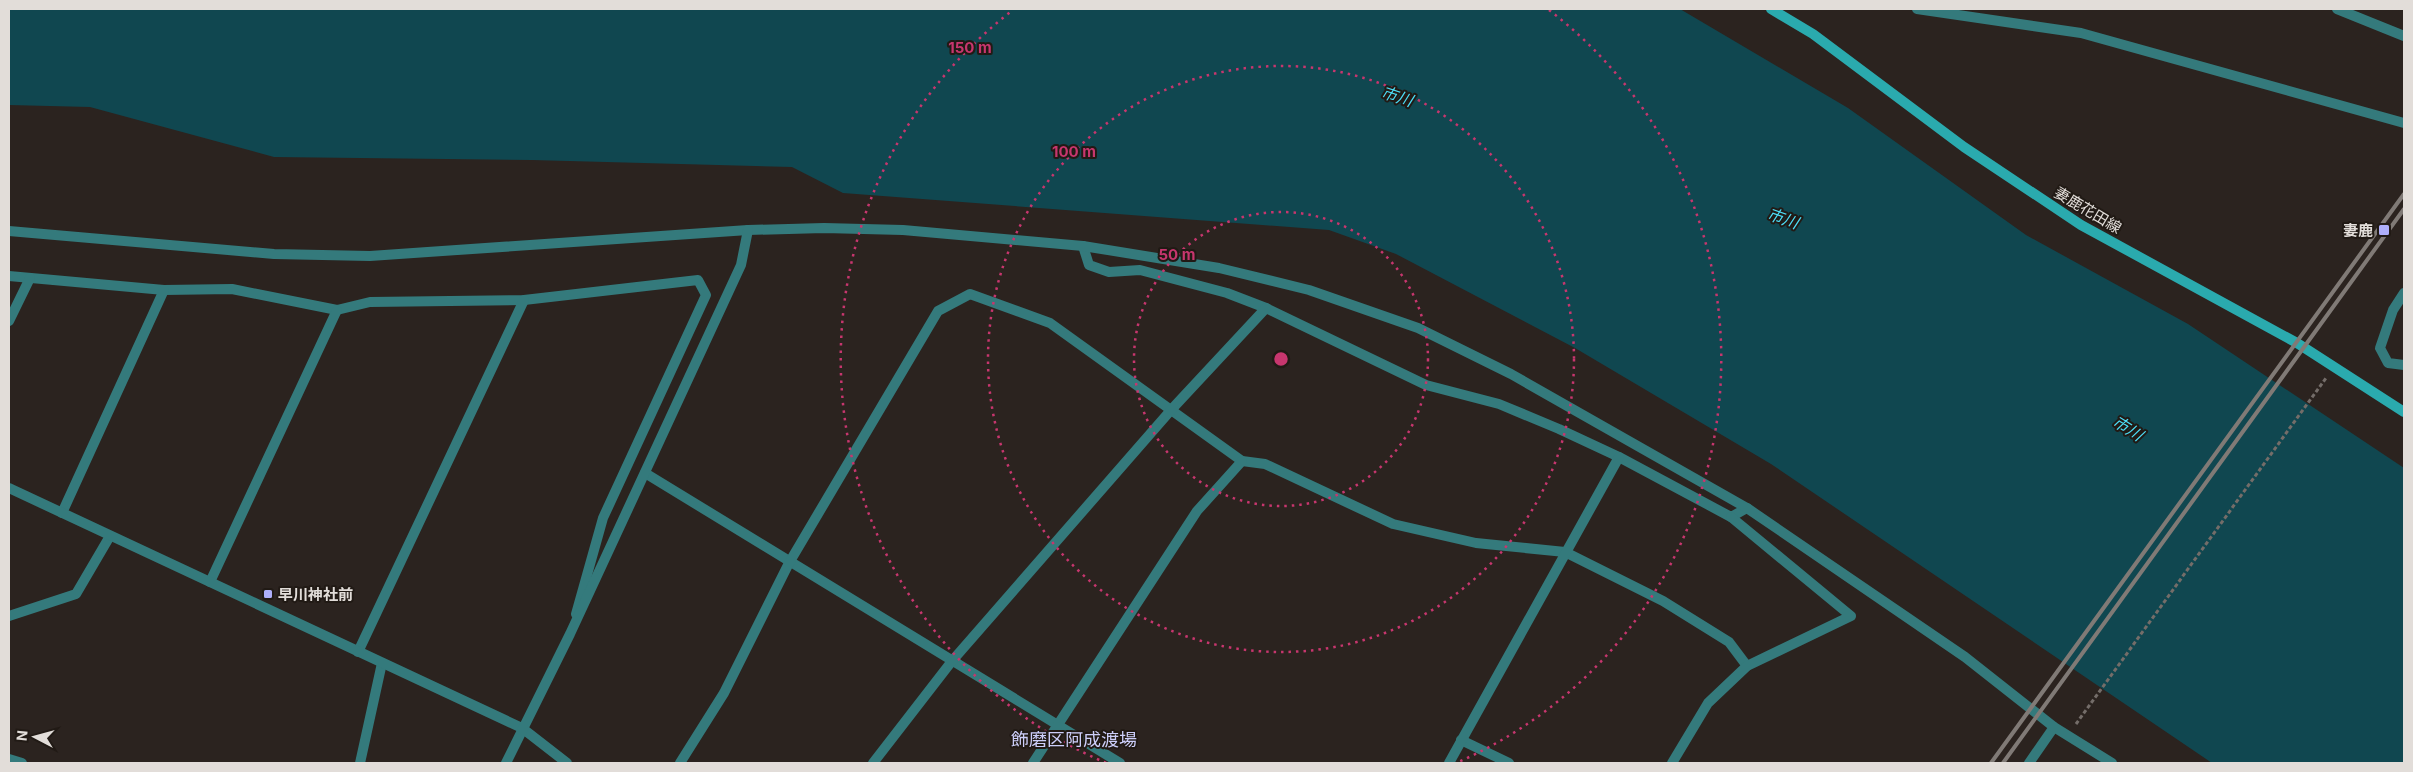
<svg xmlns="http://www.w3.org/2000/svg" width="2413" height="772" font-family="Inter,'Noto Sans JP',sans-serif">
  <style>
    .water { fill: #104750 }
    .lines { fill: none; stroke-linecap: round; stroke-linejoin: round }
    .path { stroke: #746d69; stroke-width: 3; stroke-dasharray: 4 2.5; stroke-linecap: butt }
    .minor { stroke: #347a7c; stroke-width: 10 }
    .tertiary { stroke: #347a7c; stroke-width: 10 }
    .secondary { stroke: #2aaaae; stroke-width: 10 }
    .rail { stroke: #807a76; stroke-width: 4 }
    .ring { fill: none; stroke: #c7366e; stroke-width: 2.5; stroke-dasharray: 2.5 5 }
    .poi-dot { fill: #aeaefa; stroke: #211a15; stroke-width: 2 }
    .labels { text-anchor: middle; dominant-baseline: central; stroke-width: 4; stroke-linejoin: round; paint-order: stroke }
    .street-label { font-size: 15px; fill: #e2ddd9; stroke: #211a15 }
    .poi-label { font-size: 15px; font-weight: bold; fill: #e2ddd9; stroke: #211a15; text-anchor: end }
    .water-label { font-size: 16px; font-style: italic; fill: #4cddf6; stroke: #211a15 }
    .quarter-label { font-size: 18px; fill: #cccef9; stroke: #211a15 }
    .centre { fill: #c7366e; stroke: #211a15; stroke-width: 2.5 }
    .ring-label { font-size: 15px; text-anchor: middle; font-weight: bold; fill: #c7366e; stroke: #211a15; stroke-width: 4; stroke-linejoin: round; paint-order: stroke }
  </style>
  <rect width="100%" height="100%" fill="#2b231f"/>
  <polygon class="water" points="9,9 1680,9 1848,108 2026,235 2188,324 2404,468 2404,763 2212,763 1771,464 1575,348 1396,254 1329,230 843,193 792,167 532,160 274,157 90,107 9,105"/>
  <g class="lines">
    <polyline class="path" points="2076,724 2326,378"/>
    <g class="minor">
      <polyline points="1917,9 2081,33 2404,123"/>
      <polyline points="2337,9 2404,36"/>
      <polyline points="1083,246 1089,265 1109,272 1140,270 1227,293 1266,308 1426,385 1499,404 1559,429 1619,457 1731,517 1747,508"/>
      <polyline points="9,276 164,290 232,289 337,310 370,302 524,300 698,280 706,295 603,518 576,614"/>
      <polyline points="2404,293 2393,310 2380,348 2388,363 2404,365"/>
      <polyline points="9,321 30,278"/>
      <polyline points="645,473 1120,763"/>
      <polyline points="62,513 164,290"/>
      <polyline points="210,582 337,310"/>
      <polyline points="9,616 76,594 110,536"/>
      <polyline points="358,652 524,300"/>
      <polyline points="522,728 567,763"/>
      <polyline points="1461,740 1509,763"/>
      <polyline points="9,759 22,763"/>
      <polyline points="360,763 382,663"/>
      <polyline points="680,763 724,693 789,563 938,311 970,294 1050,323 1242,461 1265,464 1393,524 1476,543 1565,552 1663,601 1729,642 1747,666"/>
      <polyline points="873,763 952,661 1171,410 1266,308"/>
      <polyline points="1033,763 1197,511 1242,461"/>
      <polyline points="1449,763 1619,457"/>
      <polyline points="1672,763 1708,703 1747,666 1851,616 1731,517"/>
      <polyline points="2029,763 2054,727"/>
    </g>
    <g class="tertiary">
      <polyline points="9,231 274,254 370,256 748,230 824,228 903,230 1083,246 1219,268 1309,290 1418,328 1511,374 1747,508 1965,657 2054,727 2112,763"/>
      <polyline points="9,488 522,728"/>
      <polyline points="506,763 570,634 741,265 748,230"/>
    </g>
    <polyline class="secondary" points="1771,9 1813,34 1964,147 2081,225 2297,343 2404,412"/>
    <g class="rail">
      <polyline points="1991,763 2404,194"/>
      <polyline points="2003,763 2404,209"/>
    </g>
  </g>
  <g class="ring">
    <circle cx="1281" cy="359" r="147"/>
    <circle cx="1281" cy="359" r="293"/>
    <path d="M1106 763A440 440 0 0 1 1013 10M1549 10A440 440 0 0 1 1456 763"/>
  </g>
  <g class="poi-dot">
    <rect x="2378" y="224" width="12" height="12" rx="2.5"/>
    <rect x="263" y="589" width="10" height="10" rx="2.5"/>
  </g>
  <g class="labels">
    <g class="street-label">
      <text transform="translate(2088 210) rotate(31)">妻鹿花田線</text>
    </g>
    <g class="poi-label">
      <text x="2373" y="230">妻鹿</text>
      <text x="278" y="594" text-anchor="start">早川神社前</text>
    </g>
    <g class="water-label">
      <text transform="translate(1397 96) rotate(18)">市川</text>
      <text transform="translate(1783 218) rotate(19)">市川</text>
      <text transform="translate(2128 428) rotate(32)">市川</text>
    </g>
    <g class="quarter-label">
      <text x="1074" y="739">飾磨区阿成渡場</text>
    </g>
  </g>
  <circle cx="1281" cy="359" r="8" class="centre"/>
  <g class="ring-label">
    <text x="970" y="53">150 m</text>
    <text x="1074" y="157">100 m</text>
    <text x="1177" y="260">50 m</text>
  </g>
  <rect width="2413" height="772" fill="none" stroke="#e2ddd9" stroke-width="20"/>
  <g transform="translate(35 737) rotate(276)" stroke="#211a15" stroke-width="4" paint-order="stroke">
  <path d="M0-4L9 19L0 12L-9 19Z" fill="#e2ddd9"/>
  <text y="-8" font-size="14" font-weight="bold" text-anchor="middle" fill="#e2ddd9">N</text>
  </g>
</svg>
